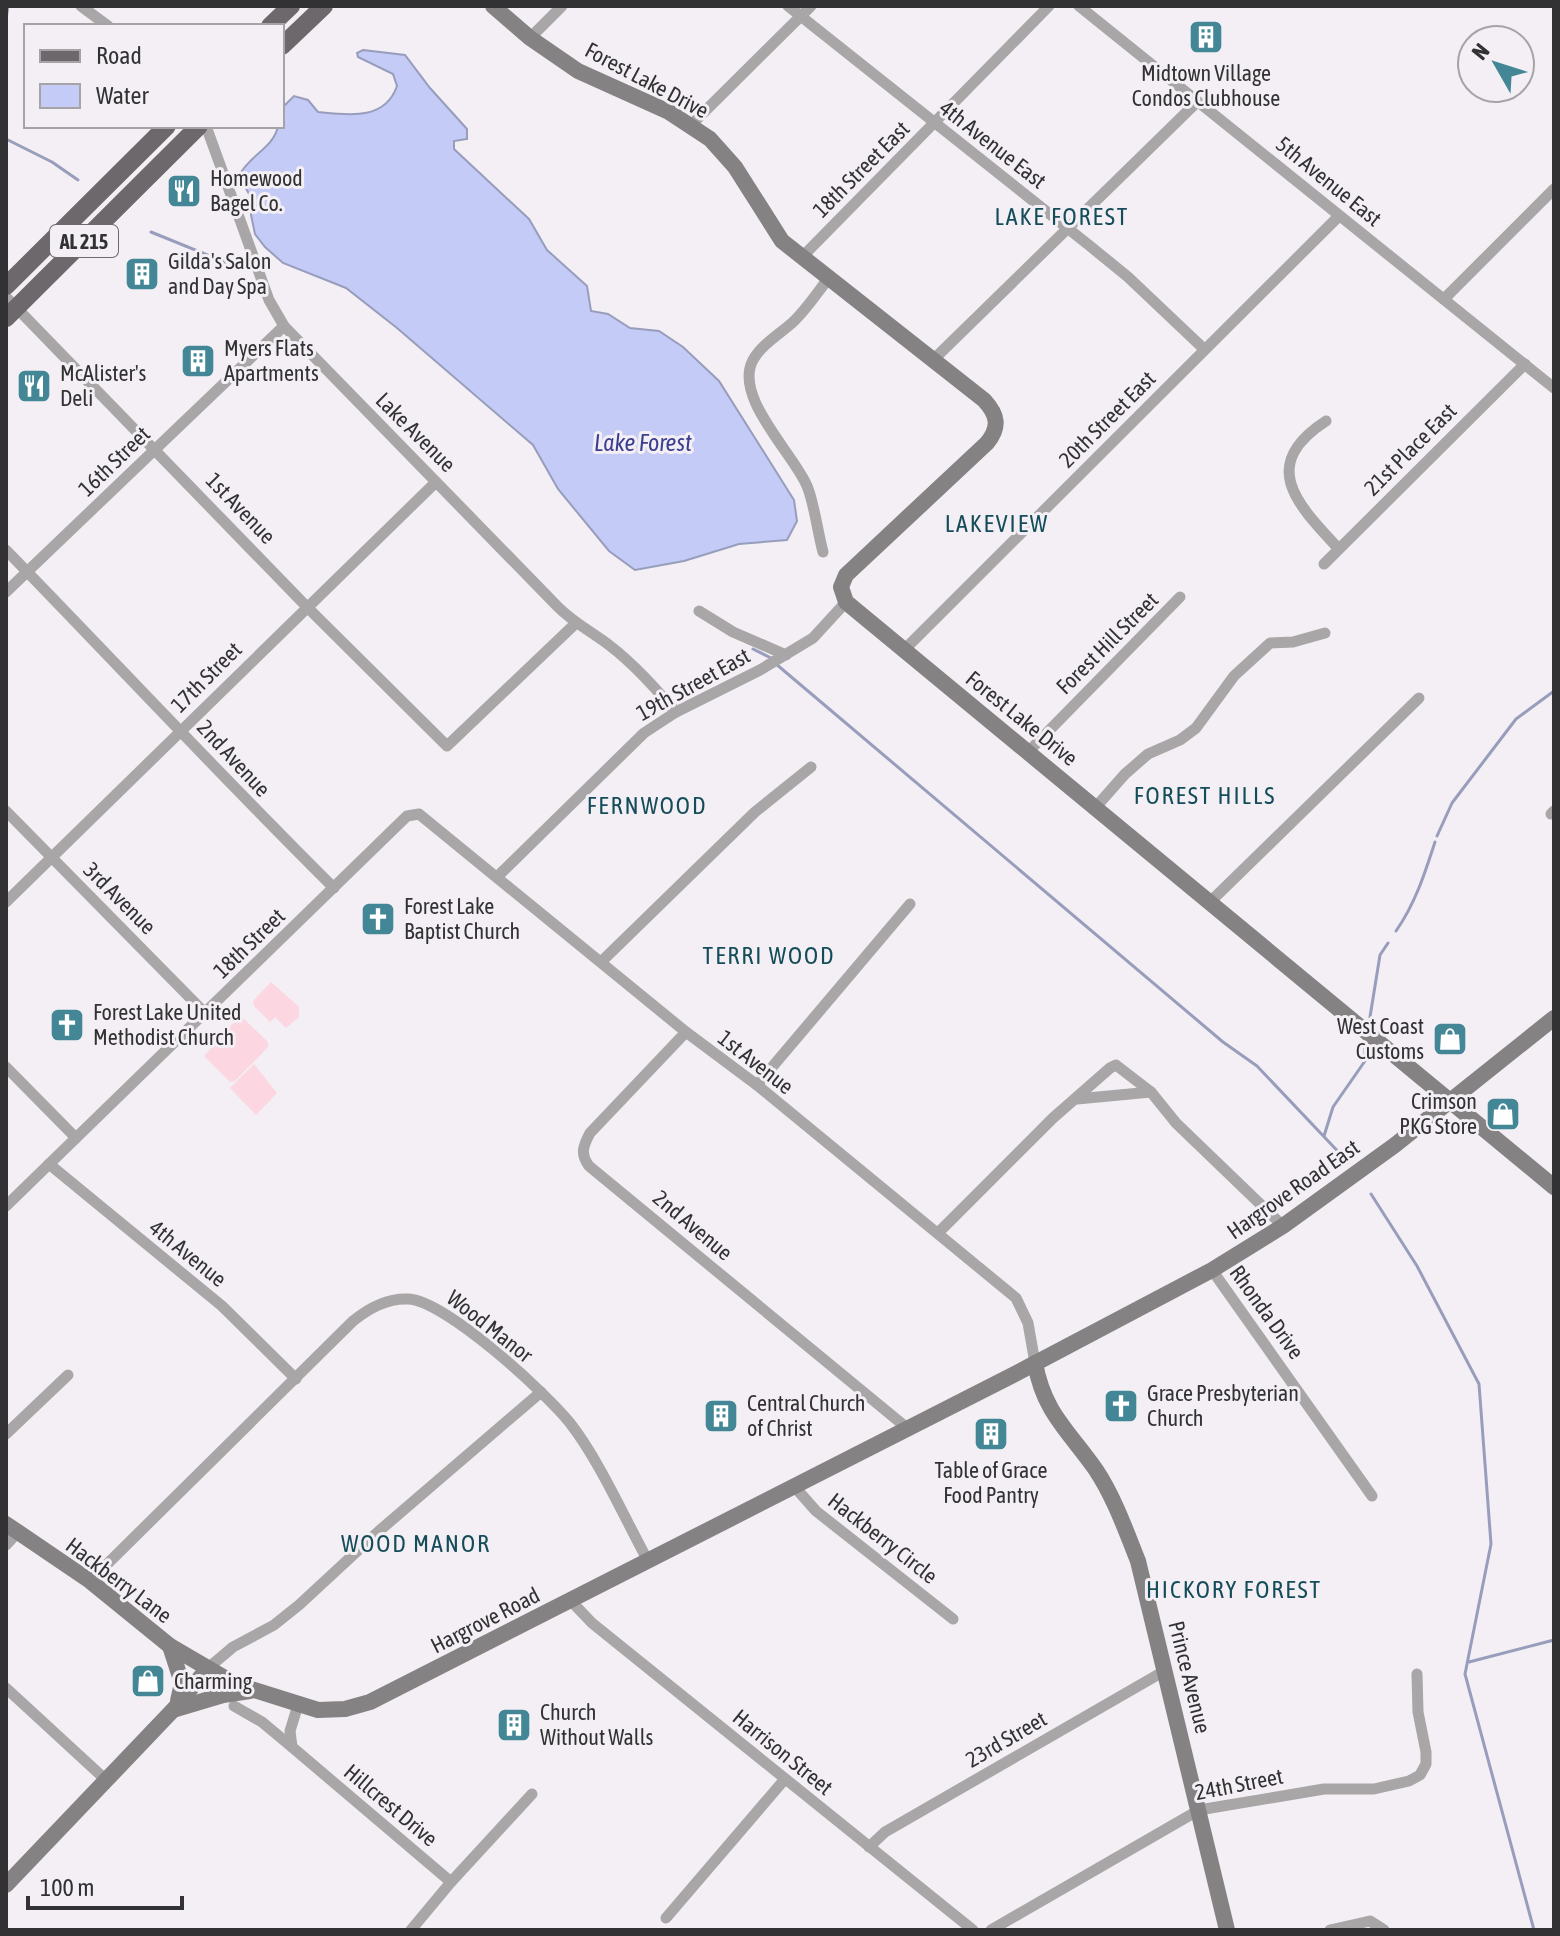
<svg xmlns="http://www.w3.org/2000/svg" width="1560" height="1936" font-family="'Asap Condensed',sans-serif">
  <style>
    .green { fill: #fcd6e0 }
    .water { fill: #c3cbf6; stroke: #989dbc; stroke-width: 2 }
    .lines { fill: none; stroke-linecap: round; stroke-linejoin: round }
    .stream { stroke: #989dbc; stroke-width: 3 }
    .street { stroke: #a8a6a7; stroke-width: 11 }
    .secondary { stroke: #858284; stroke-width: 16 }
    .primary { stroke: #6d686b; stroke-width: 18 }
    .labels { text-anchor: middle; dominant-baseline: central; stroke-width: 6; stroke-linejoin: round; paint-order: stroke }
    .shield { fill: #f3eff4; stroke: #6c6a6d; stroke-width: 2 }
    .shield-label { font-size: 20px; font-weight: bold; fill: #323133 }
    .poi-label { font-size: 22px; fill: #323133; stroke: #f3eff4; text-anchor: start }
    .street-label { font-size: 22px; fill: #323133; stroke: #f3eff4 }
    .neighbourhood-label { font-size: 24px; letter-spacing: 2px; fill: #144d59; stroke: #f3eff4 }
    .water-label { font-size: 24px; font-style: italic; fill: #3b3f90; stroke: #f3eff4 }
  </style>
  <rect width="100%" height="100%" fill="#f3eff4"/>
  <g class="green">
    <polygon points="271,982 299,1007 299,1017 286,1028 275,1017 270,1022 254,1006 253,1001"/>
    <polygon points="243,1018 268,1042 268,1047 235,1081 230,1082 204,1056 237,1019"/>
    <polygon points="254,1064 277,1093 256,1115 230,1088"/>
  </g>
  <path class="water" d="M363,50L405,55L430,88L467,129V139L454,141V149L529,219L547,250L587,286L591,311L608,314L630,328L659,331L683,347L719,381L794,500L797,521L787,540L739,544L684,561L635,570L609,551L558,489L533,445L397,328L346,288L283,263L265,247L255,234L251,215L253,201L239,176C248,156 274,148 278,126H282V108L294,96L308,100L318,112C348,115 385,121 397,86L393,74L358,57L357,53Z"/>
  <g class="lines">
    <g class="stream">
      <polyline points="6,19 8,6"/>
      <polyline points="6,139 52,162 78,180"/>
      <polyline points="151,232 242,269"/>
      <polyline points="753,649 771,658"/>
      <polyline points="776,664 1223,1042 1257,1066 1348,1162"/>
      <polyline points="1437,836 1452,803 1516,719 1554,691"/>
      <path d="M1396,931C1415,904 1425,873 1435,842"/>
      <polyline points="1370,1017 1380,955 1388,943"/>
      <polyline points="1324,1136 1333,1107 1365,1061 1365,1045"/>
      <polyline points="1371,1194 1417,1266 1479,1384 1491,1544 1465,1674 1534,1930"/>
      <polyline points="1469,1662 1554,1640"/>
    </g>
    <g class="street">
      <polyline points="81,6 108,26"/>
      <polyline points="788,6 1090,246 1128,277 1204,349"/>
      <polyline points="1079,6 1554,388"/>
      <polyline points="530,38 562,6"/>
      <polyline points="691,125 811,6"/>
      <path d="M206,126L269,300L284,326L558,607C574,623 592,632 609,645C634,664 656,689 676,712"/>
      <polyline points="802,257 1049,6"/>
      <polyline points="6,297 306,606 447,746 575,624"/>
      <polyline points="1444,299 1554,189"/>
      <polyline points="932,361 1197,102"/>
      <path d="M1326,421C1258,465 1297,504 1338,548"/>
      <path d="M6,550C116,663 223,778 334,888"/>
      <path d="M823,552C818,534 814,502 807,486C794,454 733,397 753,360C762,344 780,334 793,322C806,310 817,293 828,279"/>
      <polyline points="1324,564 1525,364"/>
      <polyline points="6,592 284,326"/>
      <polyline points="699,611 733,632 786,655"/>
      <polyline points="903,651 1339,216"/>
      <polyline points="1029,751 1180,597"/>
      <polyline points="1095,808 1125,774 1148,754 1180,740 1196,728 1234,676 1270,643 1293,642 1325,633"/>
      <polyline points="6,811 205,1013"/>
      <polyline points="1551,814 1554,811"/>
      <polyline points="497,877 644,733 676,712 760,670 813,638 846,602"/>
      <polyline points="6,902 436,482"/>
      <polyline points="1209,903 1419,698"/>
      <polyline points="601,962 755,812 811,767"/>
      <path d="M686,1032L590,1133C583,1146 580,1154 589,1166L907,1428"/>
      <polyline points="6,1067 76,1138"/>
      <polyline points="757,1085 910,904"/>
      <polyline points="1077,1099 1151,1092"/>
      <polyline points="49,1164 222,1306 296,1379"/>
      <polyline points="6,1206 407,816 419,814 686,1032 757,1085 1016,1298 1028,1323 1035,1363"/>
      <polyline points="938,1233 1053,1118 1110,1068 1116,1065 1151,1092 1176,1123 1283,1226"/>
      <polyline points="1212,1270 1372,1496"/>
      <polyline points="6,1434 68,1375"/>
      <polyline points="793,1485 816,1511 953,1619"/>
      <polyline points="6,1545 17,1533"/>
      <path d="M90,1581L353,1321C369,1308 387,1298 408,1299C445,1300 546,1393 570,1423C599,1460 625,1519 648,1561"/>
      <polyline points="571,1601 592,1623 973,1930"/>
      <polyline points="207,1669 233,1647 274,1625 299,1605 379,1531 541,1392"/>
      <polyline points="6,1688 106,1780"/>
      <polyline points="298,1705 290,1731 292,1747 451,1882"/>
      <polyline points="234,1706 262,1722 292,1747"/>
      <polyline points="869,1847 885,1832 1166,1670"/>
      <polyline points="666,1918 785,1779"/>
      <polyline points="411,1930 451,1882 532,1794"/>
      <polyline points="991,1930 1199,1810 1324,1789 1374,1789 1409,1781 1420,1775 1426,1764 1426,1752 1418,1712 1417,1674"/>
      <polyline points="1330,1930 1370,1921 1384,1930"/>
    </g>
    <g class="secondary">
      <path d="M493,6L530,38L578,71L669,112L710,139L735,167L782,241L984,400C998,415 1000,427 987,443L846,575L841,587L846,602L1554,1187"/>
      <path d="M1035,1363C1044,1413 1068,1430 1096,1470C1114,1497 1126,1531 1138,1561L1227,1930"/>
      <polyline points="6,1524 90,1581 170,1646 235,1684 318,1710 345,1709 370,1702 1013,1375 1212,1270 1283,1226 1395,1145 1554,1018"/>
      <polyline points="170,1646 182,1683 178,1701"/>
      <polyline points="176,1709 223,1695 250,1691"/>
      <polyline points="6,1885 174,1709 207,1669"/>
    </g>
    <g class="primary">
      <polyline points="270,26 291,6"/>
      <polyline points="282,46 324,6"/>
      <polyline points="6,286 167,126"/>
      <polyline points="6,318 199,126"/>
    </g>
  </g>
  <defs>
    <g id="building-square" transform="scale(1.8)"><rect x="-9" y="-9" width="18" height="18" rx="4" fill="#438796" stroke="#f3eff4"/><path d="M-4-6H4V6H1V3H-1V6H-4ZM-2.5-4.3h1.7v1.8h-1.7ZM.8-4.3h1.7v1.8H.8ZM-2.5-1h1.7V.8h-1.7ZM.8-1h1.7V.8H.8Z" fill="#fff"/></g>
    <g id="restaurant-square" transform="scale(1.8)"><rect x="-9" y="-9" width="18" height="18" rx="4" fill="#438796" stroke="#f3eff4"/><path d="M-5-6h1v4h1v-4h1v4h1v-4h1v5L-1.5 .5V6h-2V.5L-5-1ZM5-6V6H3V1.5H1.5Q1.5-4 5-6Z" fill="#fff"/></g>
    <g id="church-square" transform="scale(1.8)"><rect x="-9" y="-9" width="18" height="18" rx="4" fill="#438796" stroke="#f3eff4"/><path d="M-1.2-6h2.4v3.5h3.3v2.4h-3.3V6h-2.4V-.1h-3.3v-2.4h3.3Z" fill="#fff"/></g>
    <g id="shop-square" transform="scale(1.8)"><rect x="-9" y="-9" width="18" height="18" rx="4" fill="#438796" stroke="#f3eff4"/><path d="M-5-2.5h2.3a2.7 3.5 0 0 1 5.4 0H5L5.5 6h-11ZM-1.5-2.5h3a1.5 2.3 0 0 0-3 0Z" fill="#fff"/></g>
  </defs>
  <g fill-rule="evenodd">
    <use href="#building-square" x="1206" y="37"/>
    <use href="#restaurant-square" x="184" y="191"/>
    <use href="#building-square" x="142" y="274"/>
    <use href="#building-square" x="198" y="361"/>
    <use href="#restaurant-square" x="34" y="386"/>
    <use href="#church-square" x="378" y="919"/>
    <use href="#church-square" x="67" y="1025"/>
    <use href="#shop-square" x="1450" y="1039"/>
    <use href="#shop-square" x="1503" y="1114"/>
    <use href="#church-square" x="1121" y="1406"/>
    <use href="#building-square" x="721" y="1416"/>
    <use href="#building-square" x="991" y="1434"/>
    <use href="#shop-square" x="148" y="1681"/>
    <use href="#building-square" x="514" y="1725"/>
  </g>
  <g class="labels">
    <rect class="shield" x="50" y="225" width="68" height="32" rx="6"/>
    <g class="shield-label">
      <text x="84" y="241">AL 215</text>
    </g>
    <g class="poi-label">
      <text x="1206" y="73" text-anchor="middle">Midtown Village<tspan x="1206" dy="25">Condos Clubhouse</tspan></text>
      <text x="210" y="178">Homewood<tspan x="210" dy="25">Bagel Co.</tspan></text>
      <text x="168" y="261">Gilda's Salon<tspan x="168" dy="25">and Day Spa</tspan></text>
      <text x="224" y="348">Myers Flats<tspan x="224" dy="25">Apartments</tspan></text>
      <text x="60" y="373">McAlister's<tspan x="60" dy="25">Deli</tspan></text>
      <text x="404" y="906">Forest Lake<tspan x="404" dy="25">Baptist Church</tspan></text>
      <text x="93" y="1012">Forest Lake United<tspan x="93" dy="25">Methodist Church</tspan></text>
      <text x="1424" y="1026" text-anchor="end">West Coast<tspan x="1424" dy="25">Customs</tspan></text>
      <text x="1477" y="1101" text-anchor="end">Crimson<tspan x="1477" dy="25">PKG Store</tspan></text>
      <text x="1147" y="1393">Grace Presbyterian<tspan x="1147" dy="25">Church</tspan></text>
      <text x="747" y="1403">Central Church<tspan x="747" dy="25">of Christ</tspan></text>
      <text x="991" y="1470" text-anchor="middle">Table of Grace<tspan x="991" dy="25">Food Pantry</tspan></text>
      <text x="174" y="1681">Charming</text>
      <text x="540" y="1712">Church<tspan x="540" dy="25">Without Walls</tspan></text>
    </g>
    <g class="street-label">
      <text transform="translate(647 80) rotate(28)">Forest Lake Drive</text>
      <text transform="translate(993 144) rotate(38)">4th Avenue East</text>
      <text transform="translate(861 169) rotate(-45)">18th Street East</text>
      <text transform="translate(1329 181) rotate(39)">5th Avenue East</text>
      <text transform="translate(1107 419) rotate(-45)">20th Street East</text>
      <text transform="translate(416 432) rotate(45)">Lake Avenue</text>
      <text transform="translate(1410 449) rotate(-45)">21st Place East</text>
      <text transform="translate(114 461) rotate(-44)">16th Street</text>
      <text transform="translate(241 508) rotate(46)">1st Avenue</text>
      <text transform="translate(1107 643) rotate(-45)">Forest Hill Street</text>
      <text transform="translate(206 677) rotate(-45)">17th Street</text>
      <text transform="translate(693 684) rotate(-29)">19th Street East</text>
      <text transform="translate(1022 718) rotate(39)">Forest Lake Drive</text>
      <text transform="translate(234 758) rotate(47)">2nd Avenue</text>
      <text transform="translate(120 898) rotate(45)">3rd Avenue</text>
      <text transform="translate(249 943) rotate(-44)">18th Street</text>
      <text transform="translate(756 1062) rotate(38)">1st Avenue</text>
      <text transform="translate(1293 1189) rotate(-35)">Hargrove Road East</text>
      <text transform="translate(693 1225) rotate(40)">2nd Avenue</text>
      <text transform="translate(188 1253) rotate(39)">4th Avenue</text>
      <text transform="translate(1267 1312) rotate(54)">Rhonda Drive</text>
      <text transform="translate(490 1326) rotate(38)">Wood Manor</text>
      <text transform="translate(883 1538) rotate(38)">Hackberry Circle</text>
      <text transform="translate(119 1580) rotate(37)">Hackberry Lane</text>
      <text transform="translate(485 1620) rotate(-27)">Hargrove Road</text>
      <text transform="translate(1190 1677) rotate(76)">Prince Avenue</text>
      <text transform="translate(1006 1739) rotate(-30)">23rd Street</text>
      <text transform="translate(783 1752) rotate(39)">Harrison Street</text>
      <text transform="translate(1239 1784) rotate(-11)">24th Street</text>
      <text transform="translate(391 1805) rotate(40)">Hillcrest Drive</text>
    </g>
    <g class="neighbourhood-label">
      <text x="1062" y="216">LAKE FOREST</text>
      <text x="997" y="523">LAKEVIEW</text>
      <text x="1205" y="795">FOREST HILLS</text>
      <text x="647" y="805">FERNWOOD</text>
      <text x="769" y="955">TERRI WOOD</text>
      <text x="416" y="1543">WOOD MANOR</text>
      <text x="1234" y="1589">HICKORY FOREST</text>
    </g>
    <g class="water-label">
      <text x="643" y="442">Lake Forest</text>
    </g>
  </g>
  <rect width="1560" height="1936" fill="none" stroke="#323133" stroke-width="16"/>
  <rect x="24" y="24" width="260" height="104" fill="#f3eff4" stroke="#a6a3a7" stroke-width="2"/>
  <rect x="40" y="50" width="40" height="12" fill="#6d686b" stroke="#a6a3a7" stroke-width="2"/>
  <text x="96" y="64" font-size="24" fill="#323133">Road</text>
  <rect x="40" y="84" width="40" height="24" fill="#c3cbf6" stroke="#a6a3a7" stroke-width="2"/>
  <text x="96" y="104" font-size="24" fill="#323133">Water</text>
  <g transform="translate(1496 64) rotate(309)"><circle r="38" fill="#f3eff4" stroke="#a6a3a7" stroke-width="2"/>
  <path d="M0-6L14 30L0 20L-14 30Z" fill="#438796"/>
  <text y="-12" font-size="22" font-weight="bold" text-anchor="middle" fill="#323133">N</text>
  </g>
  <path d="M28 1896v12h154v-12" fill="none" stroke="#323133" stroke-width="4"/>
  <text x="40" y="1896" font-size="24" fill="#323133" stroke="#f3eff4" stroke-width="6" paint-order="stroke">100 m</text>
</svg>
